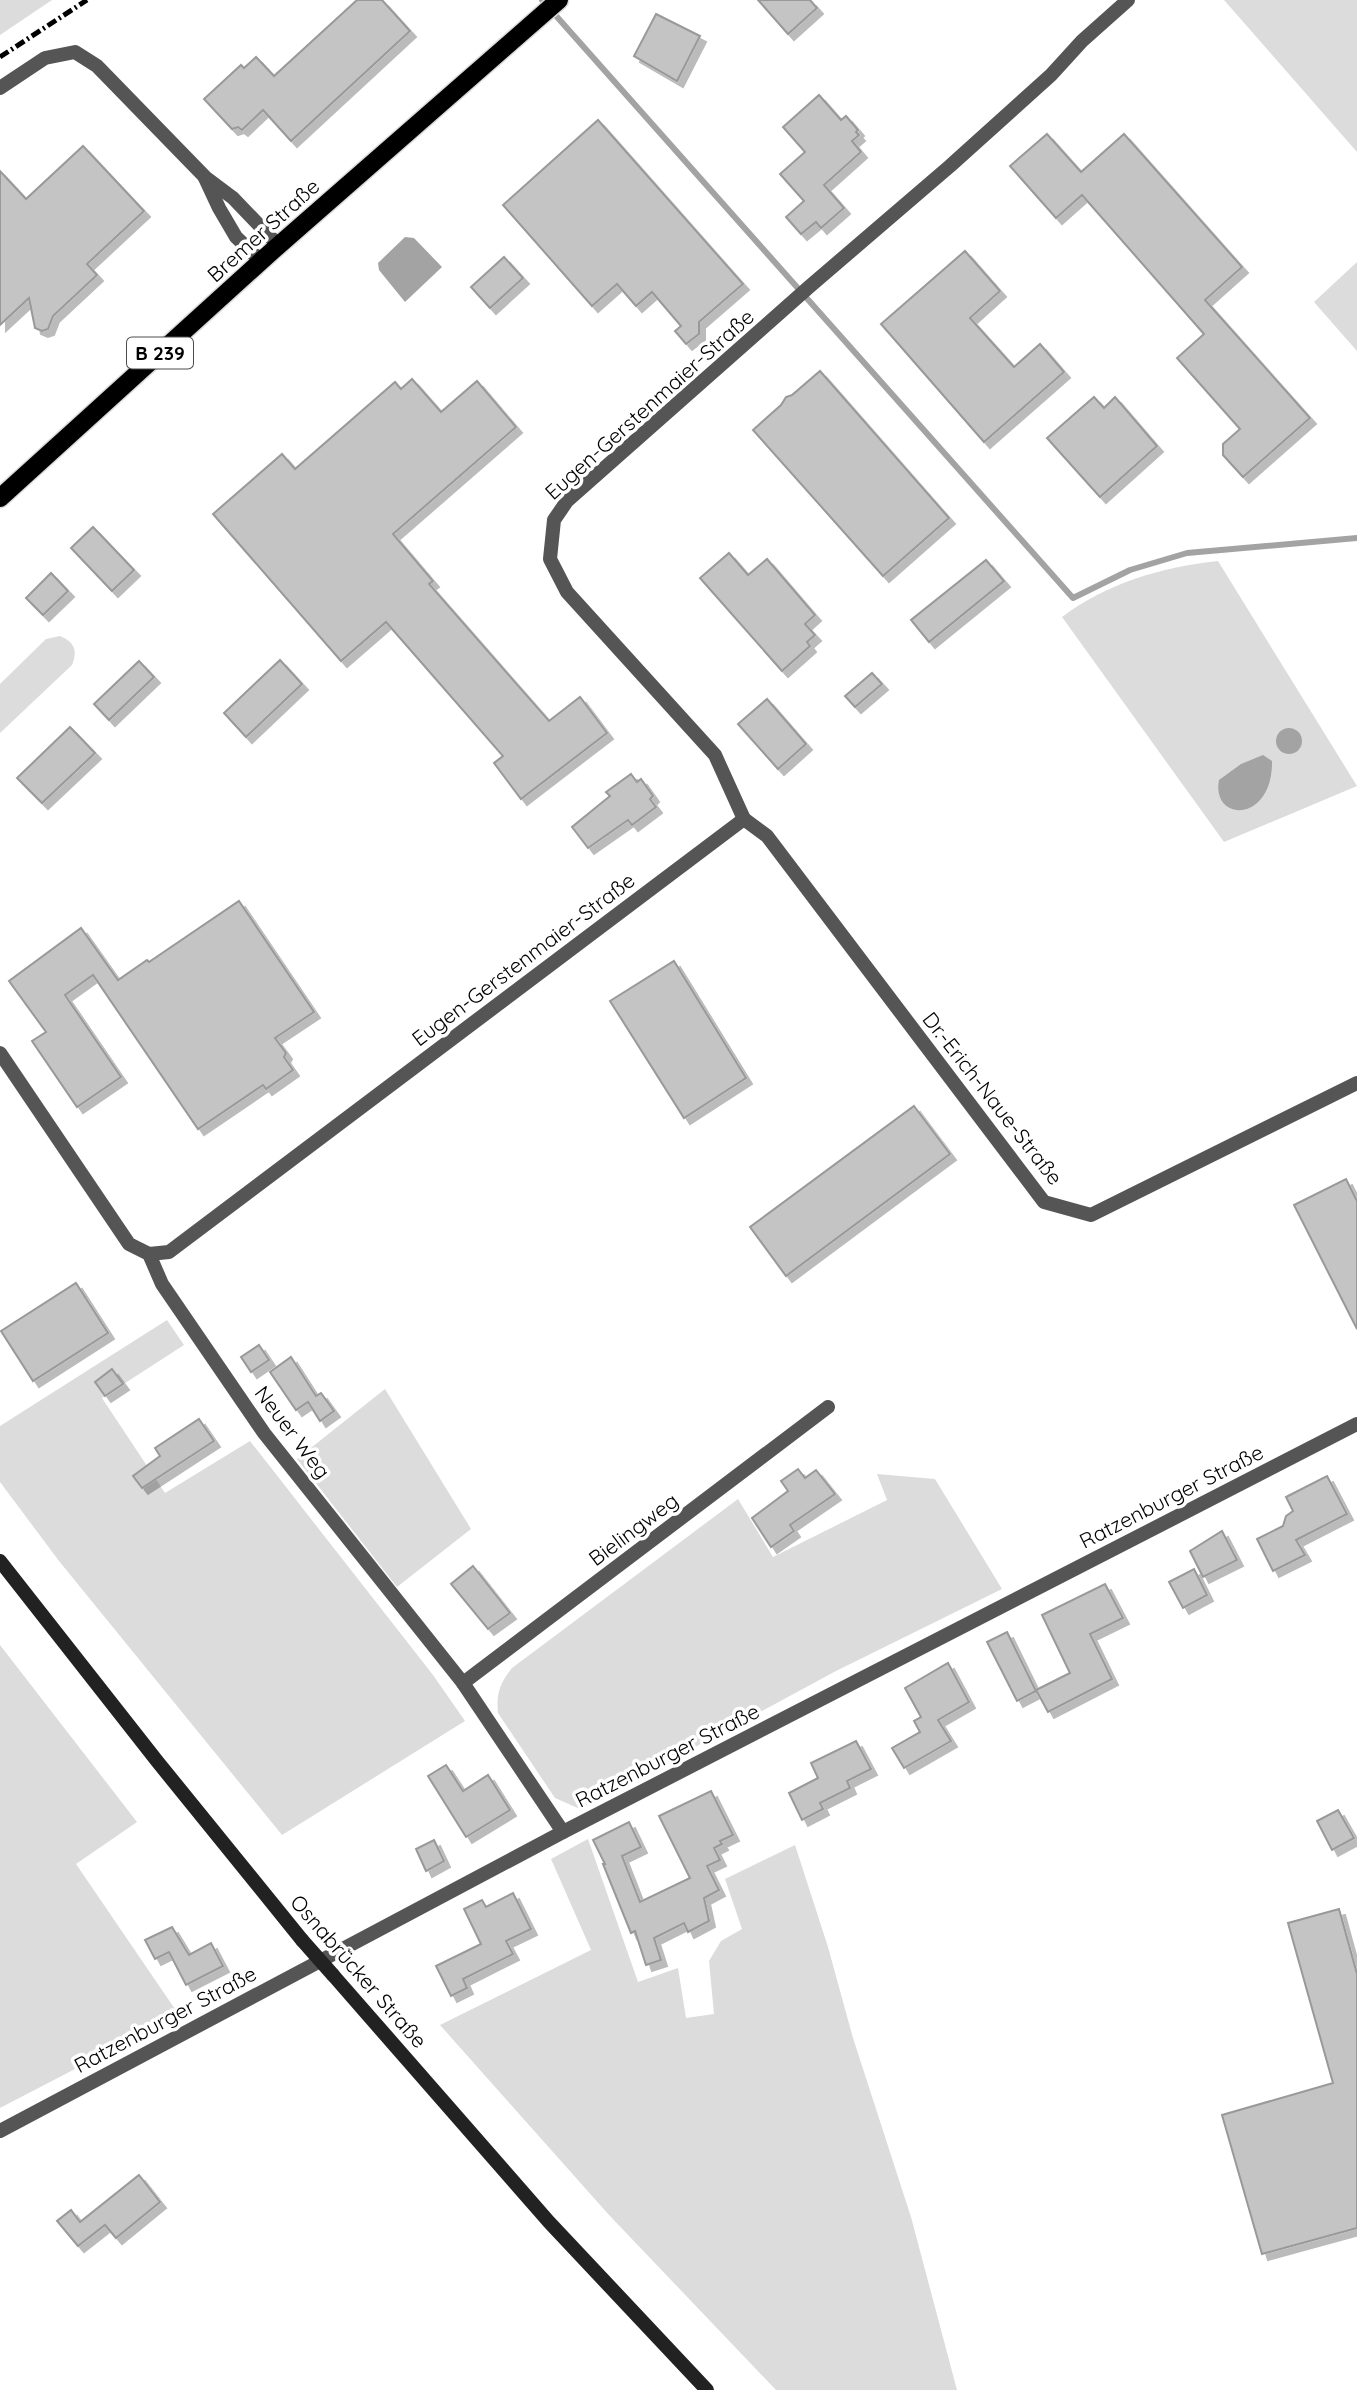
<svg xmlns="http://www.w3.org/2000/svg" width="1357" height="2390" font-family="Quicksand,sans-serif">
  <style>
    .green { fill: #dcdcdc }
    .water { fill: #a3a3a3 }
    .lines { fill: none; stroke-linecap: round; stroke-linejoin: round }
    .stream { stroke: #a3a3a3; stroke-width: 6 }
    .building { fill: #c4c4c4; stroke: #999; stroke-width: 2; filter: url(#shadow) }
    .primary-casing { stroke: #dbdbdb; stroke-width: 21 }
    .minor { stroke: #555; stroke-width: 14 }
    .secondary { stroke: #222; stroke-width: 14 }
    .primary { stroke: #000; stroke-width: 18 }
    .rail { stroke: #000; stroke-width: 5; stroke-dasharray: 10 3.5 2 3.5; stroke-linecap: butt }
    .secondary-bridge { stroke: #222; stroke-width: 14 }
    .labels { text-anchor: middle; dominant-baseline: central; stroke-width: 7; stroke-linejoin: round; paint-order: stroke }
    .shield { fill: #fff; stroke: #4c4c4c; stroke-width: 2 }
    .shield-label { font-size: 19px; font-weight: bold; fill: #000 }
    .street-label { font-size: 21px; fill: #000; stroke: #fff }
  </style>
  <defs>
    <filter id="shadow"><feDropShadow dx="6" dy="6" stdDeviation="0" flood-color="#0004"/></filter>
  </defs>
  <rect width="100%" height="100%" fill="#fff"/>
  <g class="green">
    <polygon points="0,0 52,0 0,35"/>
    <polygon points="1224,0 1357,0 1357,152"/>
    <polygon points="1357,262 1357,351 1314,302"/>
    <path d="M1218,561L1357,786L1224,842L1062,617C1107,583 1162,567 1218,561Z"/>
    <path d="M60,636C74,642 78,650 72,665L0,733V684L46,639Z"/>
    <polygon points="167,1320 184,1345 102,1398 165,1493 250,1441 433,1675 465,1721 282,1835 59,1561 0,1482 0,1426"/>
    <polygon points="385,1389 471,1529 397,1587 297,1459"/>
    <path d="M877,1474L935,1479L1002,1589L836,1671L580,1809L555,1798L498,1713C496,1694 500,1683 512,1668L738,1499L773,1557L887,1500Z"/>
    <polygon points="0,1645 137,1822 76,1864 179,2015 0,2108"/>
    <polygon points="588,1839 638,1982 678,1968 686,2018 714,2014 709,1961 721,1941 742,1929 725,1879 795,1845 828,1947 853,2038 911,2217 957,2390 776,2390 609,2215 440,2025 591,1950 551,1859"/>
  </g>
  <g class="water">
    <polygon points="405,237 414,238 442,267 405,302 379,270 378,263"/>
    <circle cx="1289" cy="741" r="13"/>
    <path d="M1263,755L1272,761C1273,823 1211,823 1219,780L1241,764Z"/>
  </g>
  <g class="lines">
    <polyline class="stream" points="542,0 1073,598 1130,570 1187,553 1357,538"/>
  </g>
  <g class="building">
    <polygon points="357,0 382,0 410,31 291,141 263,110 242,130 238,127 232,129 204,99 241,65 244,68 256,57 274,76"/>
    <polygon points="758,0 810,0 817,8 788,34"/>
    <polygon points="656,14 700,36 677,81 634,56"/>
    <polygon points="819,95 841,120 846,116 858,130 856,132 859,135 852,141 861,152 824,185 844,208 821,228 816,222 801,234 786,217 804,201 780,174 805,152 783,127"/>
    <polygon points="598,120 743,284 699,322 699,334 686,344 675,331 681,326 652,292 636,306 617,284 592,306 503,205"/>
    <polygon points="1047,134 1081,172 1124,134 1242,267 1205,300 1310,418 1243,477 1223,455 1223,444 1240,429 1177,358 1204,334 1082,195 1056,218 1010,166"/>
    <polygon points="83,146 144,211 87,264 97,275 53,316 48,329 42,331 35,328 29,298 0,325 0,171 26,199"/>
    <polygon points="965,251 1000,291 970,318 1014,367 1040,344 1064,372 984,442 881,324"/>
    <polygon points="504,257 523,278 490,308 471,287"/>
    <polygon points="820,371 949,518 883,576 753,430 781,405 786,397 792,395"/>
    <polygon points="412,379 441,412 477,381 516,427 393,534 433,581 429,584 549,721 580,697 607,733 521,799 494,763 503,756 386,622 341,661 213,514 282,454 295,469 395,382 401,389"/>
    <polygon points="1094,397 1104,408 1115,397 1157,446 1100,497 1047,438"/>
    <polygon points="93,527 134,570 112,591 71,548"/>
    <polygon points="729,553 748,575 767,559 815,615 805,624 815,635 807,642 810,646 782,671 700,578"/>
    <polygon points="986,560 1004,581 929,642 911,620"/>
    <polygon points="51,573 68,591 43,615 26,598"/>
    <polygon points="280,660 302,684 246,737 224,713"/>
    <polygon points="139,661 154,677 109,720 94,704"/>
    <polygon points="872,673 882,684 855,707 845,696"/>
    <polygon points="767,699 806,744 778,769 738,724"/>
    <polygon points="70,727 95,753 42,803 17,778"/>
    <polygon points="631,774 637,782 641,779 653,796 650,799 656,807 632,825 628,820 588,848 572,827 610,796 606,792"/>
    <polygon points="239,901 314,1012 275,1038 286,1053 284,1057 293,1070 266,1089 263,1085 198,1129 93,975 65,995 121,1077 77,1107 32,1041 46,1032 9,981 81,928 118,980 147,960 149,962"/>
    <polygon points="674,961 746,1078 684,1118 610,1001"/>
    <polygon points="914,1106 950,1154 786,1276 750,1227"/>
    <polygon points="1346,1179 1357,1201 1357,1329 1294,1205"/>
    <polygon points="76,1283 108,1333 33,1381 1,1331"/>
    <polygon points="259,1345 269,1360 251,1372 241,1357"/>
    <polygon points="291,1357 316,1396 321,1393 334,1411 320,1421 308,1402 296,1410 270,1372"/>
    <polygon points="112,1369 123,1384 105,1396 95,1382"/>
    <polygon points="199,1419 214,1441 142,1488 133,1476 160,1456 155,1448"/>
    <polygon points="798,1469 805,1478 816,1470 835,1494 790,1525 794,1531 771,1547 752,1518 788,1491 781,1481"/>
    <polygon points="1327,1476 1347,1514 1296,1540 1305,1555 1273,1571 1257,1539 1283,1526 1286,1516 1293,1511 1286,1497"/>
    <polygon points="1222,1531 1237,1560 1203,1577 1190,1551"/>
    <polygon points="473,1566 510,1613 488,1629 451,1584"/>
    <polygon points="1194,1569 1207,1595 1183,1608 1169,1582"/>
    <polygon points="1105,1584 1123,1618 1090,1634 1112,1679 1048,1712 1036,1690 1070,1673 1042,1615"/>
    <polygon points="1007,1632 1036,1691 1017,1701 987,1642"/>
    <polygon points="948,1663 969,1702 938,1720 951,1741 904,1768 892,1748 920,1732 914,1721 921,1717 905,1688"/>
    <polygon points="856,1741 871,1769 847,1781 850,1788 820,1803 823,1809 802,1820 789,1793 818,1778 811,1763"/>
    <polygon points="446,1765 463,1791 488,1775 510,1810 466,1837 428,1776"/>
    <polygon points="711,1791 733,1835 720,1841 722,1844 714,1848 720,1860 707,1866 719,1890 704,1898 709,1921 688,1932 684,1923 654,1938 661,1960 646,1965 635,1931 631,1933 603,1864 605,1864 593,1840 629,1822 641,1847 622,1856 640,1902 690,1878 659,1816"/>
    <polygon points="1338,1810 1354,1838 1332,1850 1317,1821"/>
    <polygon points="434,1840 444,1861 426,1871 416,1849"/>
    <polygon points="513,1893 531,1929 506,1941 513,1954 463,1979 467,1988 451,1996 436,1966 481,1944 464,1909 482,1900 486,1907"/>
    <polygon points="1339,1909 1357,1974 1357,2228 1262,2254 1222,2115 1333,2083 1288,1923"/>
    <polygon points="172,1927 189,1955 211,1943 223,1966 186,1985 169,1952 155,1959 145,1940"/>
    <polygon points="139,2175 160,2202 116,2238 105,2225 78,2246 57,2221 71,2210 80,2222"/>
  </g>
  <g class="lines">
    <g class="primary-casing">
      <polyline id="primary" points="0,498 270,253 559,0"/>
    </g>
    <g class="minor">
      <polyline points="0,88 45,58 75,52 97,66 205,177 233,198 279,246"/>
      <polyline points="205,178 219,208 236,237 261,261"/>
      <polyline points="744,819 715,755 567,592 550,559 554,520 567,501 809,287 950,166 1051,75 1082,41 1128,0"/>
      <polyline points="744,819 767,836 1044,1202 1091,1215 1357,1083"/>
      <polyline points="0,1053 129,1244 149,1254 162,1284 264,1433 463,1683 563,1832"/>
      <polyline points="149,1254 169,1252 744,819"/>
      <polyline points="463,1683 828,1407"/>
      <polyline points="0,2131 563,1832 1357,1424"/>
    </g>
    <g class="secondary">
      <polyline points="0,1561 157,1761 302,1940"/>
      <polyline points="333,1975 549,2222 707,2390"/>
    </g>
    <use href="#primary" class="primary"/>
    <polyline class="rail" points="0,57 87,0"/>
    <polyline class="secondary-bridge" points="302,1940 333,1975"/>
  </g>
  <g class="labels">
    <rect class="shield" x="127" y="337.5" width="66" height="31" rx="5"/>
    <g class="shield-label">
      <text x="160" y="353">B 239</text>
    </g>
    <g class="street-label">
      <text transform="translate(263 230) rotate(-42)">Bremer Straße</text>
      <text transform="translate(649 404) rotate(-42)">Eugen-Gerstenmaier-Straße</text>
      <text transform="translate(523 959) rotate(-37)">Eugen-Gerstenmaier-Straße</text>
      <text transform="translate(993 1098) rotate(52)">Dr.-Erich-Naue-Straße</text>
      <text transform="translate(293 1432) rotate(53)">Neuer Weg</text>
      <text transform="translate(1171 1496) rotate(-27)">Ratzenburger Straße</text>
      <text transform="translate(633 1529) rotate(-37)">Bielingweg</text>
      <text transform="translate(667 1755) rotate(-27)">Ratzenburger Straße</text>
      <text transform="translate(359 1971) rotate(49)">Osnabrücker Straße</text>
      <text transform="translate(165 2019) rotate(-28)">Ratzenburger Straße</text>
    </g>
  </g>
</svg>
